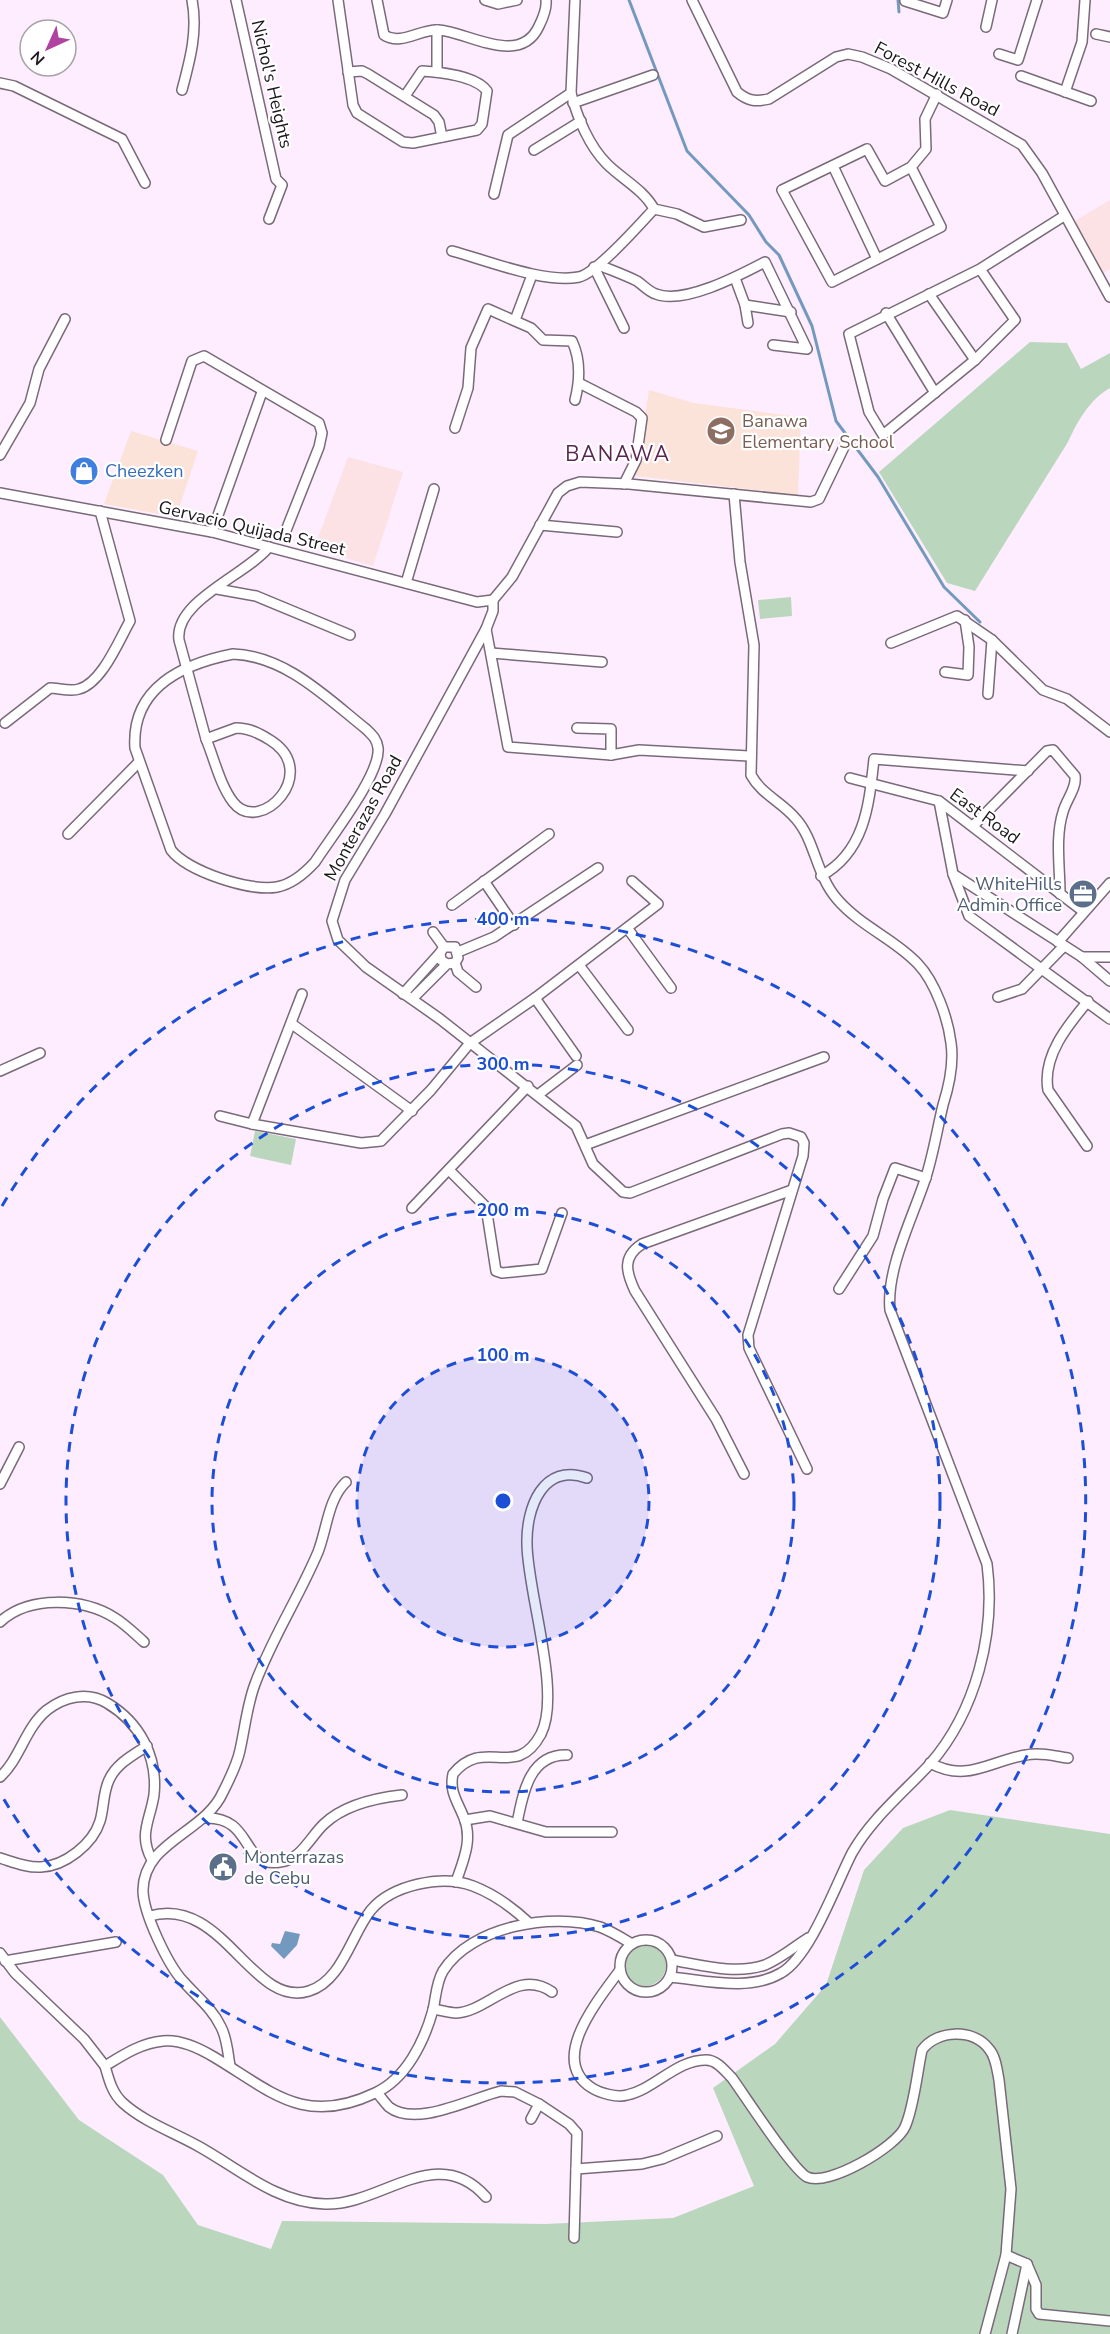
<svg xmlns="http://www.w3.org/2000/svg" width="1110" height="2334" font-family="'Nunito Sans',sans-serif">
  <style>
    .commercial { fill: #fce1e5 }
    .education { fill: #fce3da }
    .green { fill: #bad7be }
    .water { fill: #7499bf }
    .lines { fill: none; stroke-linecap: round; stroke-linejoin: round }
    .stream { stroke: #7499bf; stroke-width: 3 }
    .minor-casing { stroke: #796a79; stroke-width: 12 }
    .minor { stroke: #fff; stroke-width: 9 }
    .ring { fill: none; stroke: #1d4ed8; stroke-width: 3; stroke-dasharray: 10 8 }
    .labels { text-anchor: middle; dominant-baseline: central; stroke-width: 4.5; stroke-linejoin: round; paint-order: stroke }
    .street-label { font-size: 18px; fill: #1e181e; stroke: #fff }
    .education-label { font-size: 18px; fill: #785e54; stroke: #fff; text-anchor: start }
    .shop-label { font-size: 18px; fill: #366cbe; stroke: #fff; text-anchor: start }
    .service-label { font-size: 18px; fill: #4e5e75; stroke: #fff; text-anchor: end }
    .quarter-label { font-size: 21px; letter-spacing: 1.5px; fill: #5a2553; stroke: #fff }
    .centre { fill: #1d4ed8; stroke: #fff; stroke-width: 3 }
    .ring-label { font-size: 18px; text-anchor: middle; font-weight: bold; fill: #1d4ed8; stroke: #fff; stroke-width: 4.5; stroke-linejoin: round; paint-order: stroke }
  </style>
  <rect width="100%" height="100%" fill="#feedfe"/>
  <g class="commercial">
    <polygon points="1110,200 1110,269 1102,274 1073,222"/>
    <polygon points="348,457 403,472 373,566 314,549"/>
  </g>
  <g class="education">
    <polygon points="649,390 694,403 801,417 798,495 635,476"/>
    <polygon points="131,431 198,451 176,517 104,504"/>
  </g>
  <g class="green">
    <path d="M1030,342L1067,343L1081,369L1110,353V388C1090,399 1077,422 1068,442L975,591L947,583L879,472Z"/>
    <polygon points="791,597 792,616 760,619 758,600"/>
    <polygon points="255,1131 296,1139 291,1165 250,1156"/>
    <polygon points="950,1810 1110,1834 1110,2334 0,2334 0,2017 79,2120 163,2175 198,2225 271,2249 282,2221 545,2224 673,2218 754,2186 713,2088 775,2044 826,1985 864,1870 903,1828"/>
    <circle cx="645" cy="1965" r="21"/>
  </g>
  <polygon class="water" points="285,1931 300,1934 297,1945 284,1959 271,1946 272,1943 280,1944"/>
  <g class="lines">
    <g class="stream">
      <polyline points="629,0 687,151 749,215 766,242 779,255 812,326 836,421 878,477 944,587 980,622"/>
      <polyline points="898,0 899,12"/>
    </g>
    <g class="minor-casing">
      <g id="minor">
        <polyline points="236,0 276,179 282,185 269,219"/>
        <path d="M338,0L353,105L357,113L403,142L413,143L477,130L482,124L487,91C476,76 440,72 422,71L405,96"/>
        <path d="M377,0L384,35C401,46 420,29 438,30C466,31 520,68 539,26C543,18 547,9 546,0"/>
        <polyline points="485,0 498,4 517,0"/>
        <path d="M692,0L737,92C748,101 755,102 769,99L836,57L848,54L862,57L891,69L1022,145L1042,173L1110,297"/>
        <polyline points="905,1 943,13 947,0"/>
        <polyline points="986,27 992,0"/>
        <polyline points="1096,34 1110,37"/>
        <polyline points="999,54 1018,60 1037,0"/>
        <polyline points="348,72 362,71 368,74 434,115 439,122 442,137"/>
        <polyline points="437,72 437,30"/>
        <polyline points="1021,76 1091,101"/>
        <polyline points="0,83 14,86 122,139 145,183"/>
        <path d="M182,90C190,60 198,31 192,0"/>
        <polyline points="1065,92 1082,42 1085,0"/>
        <polyline points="573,103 653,75"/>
        <polyline points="534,150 581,121"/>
        <polyline points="833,166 877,259"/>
        <polyline points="911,167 941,227 832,282 782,190 867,149 885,181 911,167 926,149 925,119 937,94"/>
        <polyline points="494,194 508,135 571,93"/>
        <polyline points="654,209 677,214 704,227 741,220"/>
        <path d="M452,251C486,260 545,284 579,277C597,273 640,224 654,209C644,190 622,179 607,164C589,146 577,117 571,93L575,0"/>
        <path d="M599,265C611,270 625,275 637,281C643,285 649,292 656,294C684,305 740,275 765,262L807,349L773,345"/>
        <polyline points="594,267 624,328"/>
        <polyline points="980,269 1015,320 975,360 883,435 869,412 849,334 980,269 1064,216"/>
        <polyline points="735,278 745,305 748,323"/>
        <polyline points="929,294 975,360"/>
        <polyline points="745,305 791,312"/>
        <polyline points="886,313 935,393"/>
        <polyline points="515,320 532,275"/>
        <polyline points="579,383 636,412 642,418 636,460 624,484"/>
        <path d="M455,428L468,388L471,348L488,309L531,328L543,340L572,341C581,360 580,380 575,400"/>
        <polyline points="166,440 192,361 204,356 319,423 322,433 319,447 285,533"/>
        <polyline points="0,455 30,403 39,369 65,319"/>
        <polyline points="0,493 212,532 477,602 493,600"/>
        <polyline points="540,525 617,532"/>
        <polyline points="212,532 262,392"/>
        <polyline points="406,583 434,489"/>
        <polyline points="217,589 256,596 350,635"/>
        <polyline points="493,600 493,611 486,629 385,814 345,880 332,921 338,940 366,967 440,1019 576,1126 593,1164 623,1192 630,1193 782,1134 789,1133 801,1137 804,1143 803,1156 748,1335 749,1348 807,1469"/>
        <polyline points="493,600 512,577 558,493 567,486 580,482 629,484 811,502 819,499 845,445"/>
        <polyline points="486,629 508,747 611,755 611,729 577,728"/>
        <polyline points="891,643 957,616 992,640 1043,690 1067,699 1110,732"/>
        <polyline points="491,653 602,662"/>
        <path d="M233,654C286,656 327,698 366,729C372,735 377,739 378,748C381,774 331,837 315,862C305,873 293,884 277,887C250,892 187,871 171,850L135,748C131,688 182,664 233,654Z"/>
        <polyline points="945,672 968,675 969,647 965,620"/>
        <polyline points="988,694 992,640"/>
        <path d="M5,723L50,688C58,688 71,692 79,689C102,683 119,640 130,621L100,511"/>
        <path d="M236,728C249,728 259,733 270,740C322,772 260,837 233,802C220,785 214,758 206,739Z"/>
        <path d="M206,739L179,640C174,601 246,575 269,547"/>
        <polyline points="611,755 639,750 749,756"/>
        <polyline points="850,778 939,801 1084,912"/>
        <polyline points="939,801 953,874 969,916 1110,1019"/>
        <path d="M973,826L1047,751L1053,750L1075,776C1077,788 1066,800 1063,812C1055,837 1060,867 1060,894"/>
        <polyline points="68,834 139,762"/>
        <polyline points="953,874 1082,957 1110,981"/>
        <path d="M821,876C865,852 869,805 874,759L1028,771"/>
        <polyline points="484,881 514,925"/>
        <polyline points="452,905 549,834"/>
        <polyline points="628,929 671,988"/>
        <polyline points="433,932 444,947"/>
        <polyline points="1058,942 1110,883"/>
        <polyline points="458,952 494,937 598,868"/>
        <polyline points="1082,957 1110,957"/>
        <polyline points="455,963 458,972 476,987"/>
        <polyline points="579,965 628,1030"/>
        <polyline points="403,994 440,953"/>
        <polyline points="998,997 1022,989 1064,946"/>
        <polyline points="535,998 576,1056"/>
        <polyline points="412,999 447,964 455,963 458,958 455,947 444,947 440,953 441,960 447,964"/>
        <polyline points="292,1024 412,1111"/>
        <polyline points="0,1071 40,1053"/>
        <polyline points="539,1094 577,1065"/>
        <polyline points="220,1116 252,1124 361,1143 381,1141 431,1090 470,1043 535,998 658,904 632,881"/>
        <polyline points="252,1124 302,994"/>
        <polyline points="585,1145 824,1057"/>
        <path d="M1087,1146L1048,1090C1042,1056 1068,1025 1088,1001"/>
        <polyline points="449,1170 486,1207 496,1271 502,1273 542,1269 562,1213"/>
        <polyline points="412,1208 528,1086"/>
        <polyline points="839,1289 873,1236 883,1199 895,1168 926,1178"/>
        <path d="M744,1474L716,1419L635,1291C626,1272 622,1257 642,1244L792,1190"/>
        <polyline points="0,1484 19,1447"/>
        <path d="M0,1622C29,1595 83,1598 115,1618C125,1624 135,1634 144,1642"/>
        <path d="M930,1763C967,1783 989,1761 1026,1755C1040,1752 1054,1756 1068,1758"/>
        <path d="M0,1777C20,1759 25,1728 47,1710C64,1697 87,1691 107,1703C139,1722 158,1756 154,1795C150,1821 138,1834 152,1860"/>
        <path d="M206,1818C254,1817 240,1868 280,1862C301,1860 310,1837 324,1824C344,1805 375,1798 402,1795"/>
        <polyline points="465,1820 490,1816 546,1832 612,1832"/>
        <path d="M517,1823C523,1794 529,1754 567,1755"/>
        <path d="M0,1858C13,1862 27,1868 41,1867C65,1866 93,1844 100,1821C104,1808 103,1792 109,1780C116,1764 133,1755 147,1746"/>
        <path d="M456,1882C463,1861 473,1840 464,1818C458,1802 449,1792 453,1774C485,1735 515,1782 541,1734C562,1693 527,1591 527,1544C526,1508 543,1462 587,1478"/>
        <path d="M150,1916C223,1895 252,2009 309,1991C342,1981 351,1935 371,1910C392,1885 442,1874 473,1886C494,1894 513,1908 529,1923"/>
        <circle cx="646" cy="1966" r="26"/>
        <path d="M0,1953L15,1973L84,2039L105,2066C123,2055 141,2043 163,2041C181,2039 199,2048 214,2057C271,2091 304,2127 375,2093C406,2079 424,2042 433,2010C436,1997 436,1983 443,1971C471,1926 553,1912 600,1927C611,1931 622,1938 632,1944"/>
        <path d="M672,1960C701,1965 736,1975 765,1965C780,1959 794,1947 808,1938"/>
        <polyline points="5,1961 116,1942"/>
        <path d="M620,1970C599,1999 547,2060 592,2088C600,2093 617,2098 627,2095C655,2089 676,2060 706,2060C717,2060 725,2071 732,2078C745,2096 792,2169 807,2177C828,2187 896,2147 905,2127C914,2107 917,2073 922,2050C937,2030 973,2028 989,2049C996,2057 997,2070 999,2080L1011,2189L1006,2255L985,2334"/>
        <path d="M670,1977C705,1980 749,1992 781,1973C810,1957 836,1884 852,1853C871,1819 904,1792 930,1764C976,1711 996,1633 987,1564L890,1310C886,1270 912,1219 925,1180C933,1156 937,1130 943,1105C949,1086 954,1063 951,1043C948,1018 935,982 918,964C895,939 861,927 837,899C816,875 815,840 796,819C782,802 762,795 751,775L754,645L740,562L734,494"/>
        <path d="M433,2009C440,2010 449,2013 456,2013C488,2012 517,1967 552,1992"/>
        <path d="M105,2066C109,2080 112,2093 123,2103C144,2122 173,2132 198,2146C238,2168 276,2203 325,2204C381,2206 437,2141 486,2197"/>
        <path d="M230,2066C228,2054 227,2038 221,2027C212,2008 196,1996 183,1981C168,1965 143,1913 143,1890C144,1841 205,1833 223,1792C230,1778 237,1765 240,1750C245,1728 247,1705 255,1684C272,1638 299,1597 318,1552C327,1529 328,1499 346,1482"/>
        <path d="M377,2093C381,2097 385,2103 389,2107C416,2128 472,2098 501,2091L515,2092L539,2104L531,2119"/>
        <polyline points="539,2104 569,2124 577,2133 574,2238"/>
        <polyline points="576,2169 642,2164 662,2159 717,2136"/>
        <polyline points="1006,2255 1027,2264 1012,2334"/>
        <polyline points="1027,2264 1036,2285 1036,2309 1039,2314 1110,2321"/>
      </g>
    </g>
    <use href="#minor" class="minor"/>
  </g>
  <circle cx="503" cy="1501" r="146" fill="#1d4ed8" fill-opacity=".12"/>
  <g class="ring">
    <circle cx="503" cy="1501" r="146"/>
    <circle cx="503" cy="1501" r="291"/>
    <circle cx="503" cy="1501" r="437"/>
    <path d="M2 1206A582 582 0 1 1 2 1796"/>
  </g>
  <defs>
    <g id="school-disc" transform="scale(1.5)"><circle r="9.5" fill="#8d6e63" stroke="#fff"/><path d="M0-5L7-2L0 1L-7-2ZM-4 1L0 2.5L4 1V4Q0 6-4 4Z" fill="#fff"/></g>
    <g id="shop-disc" transform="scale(1.5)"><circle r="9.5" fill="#3f7fe0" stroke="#fff"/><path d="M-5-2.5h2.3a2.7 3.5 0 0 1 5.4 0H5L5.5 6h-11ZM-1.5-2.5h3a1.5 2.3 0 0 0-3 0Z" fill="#fff"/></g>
    <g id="office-disc" transform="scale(1.5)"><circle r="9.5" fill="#5c6f8a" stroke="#fff"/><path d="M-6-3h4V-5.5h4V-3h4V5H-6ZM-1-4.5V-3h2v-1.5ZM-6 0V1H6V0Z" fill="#fff"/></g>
    <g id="civic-disc" transform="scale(1.5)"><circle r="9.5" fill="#5c6f8a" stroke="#fff"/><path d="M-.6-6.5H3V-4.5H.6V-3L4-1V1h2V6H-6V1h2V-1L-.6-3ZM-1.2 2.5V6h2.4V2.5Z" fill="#fff"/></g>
  </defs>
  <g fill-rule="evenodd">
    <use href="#school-disc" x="721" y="431"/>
    <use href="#shop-disc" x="84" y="471"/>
    <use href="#office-disc" x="1083" y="894"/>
    <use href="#civic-disc" x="223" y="1867"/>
  </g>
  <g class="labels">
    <g class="street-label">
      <text transform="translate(937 79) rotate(28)">Forest Hills Road</text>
      <text transform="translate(272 84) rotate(77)">Nichol's Heights</text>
      <text transform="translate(252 528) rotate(13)">Gervacio Quijada Street</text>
      <text transform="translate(985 816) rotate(36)">East Road</text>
      <text transform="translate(363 818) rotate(-61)">Monterazas Road</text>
    </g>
    <g class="education-label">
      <text x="742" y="421">Banawa<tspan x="742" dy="21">Elementary School</tspan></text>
    </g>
    <g class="shop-label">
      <text x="105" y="471">Cheezken</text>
    </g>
    <g class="service-label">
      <text x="1062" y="884">WhiteHills<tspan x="1062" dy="21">Admin Office</tspan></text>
      <text x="244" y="1857" text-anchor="start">Monterrazas<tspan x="244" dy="21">de Cebu</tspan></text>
    </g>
    <g class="quarter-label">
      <text x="618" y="454">BANAWA</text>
    </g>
  </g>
  <circle cx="503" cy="1501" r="9" class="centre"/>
  <g class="ring-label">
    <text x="503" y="925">400 m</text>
    <text x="503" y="1070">300 m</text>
    <text x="503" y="1216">200 m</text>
    <text x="503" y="1361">100 m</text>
  </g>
  <g transform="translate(48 48) rotate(225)"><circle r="28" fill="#ffffff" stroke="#a5a3a5" stroke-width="1.5"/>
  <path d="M0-4.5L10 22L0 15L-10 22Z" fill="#b043a2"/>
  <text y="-9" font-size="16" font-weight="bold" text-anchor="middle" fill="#1e181e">N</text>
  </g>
</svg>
